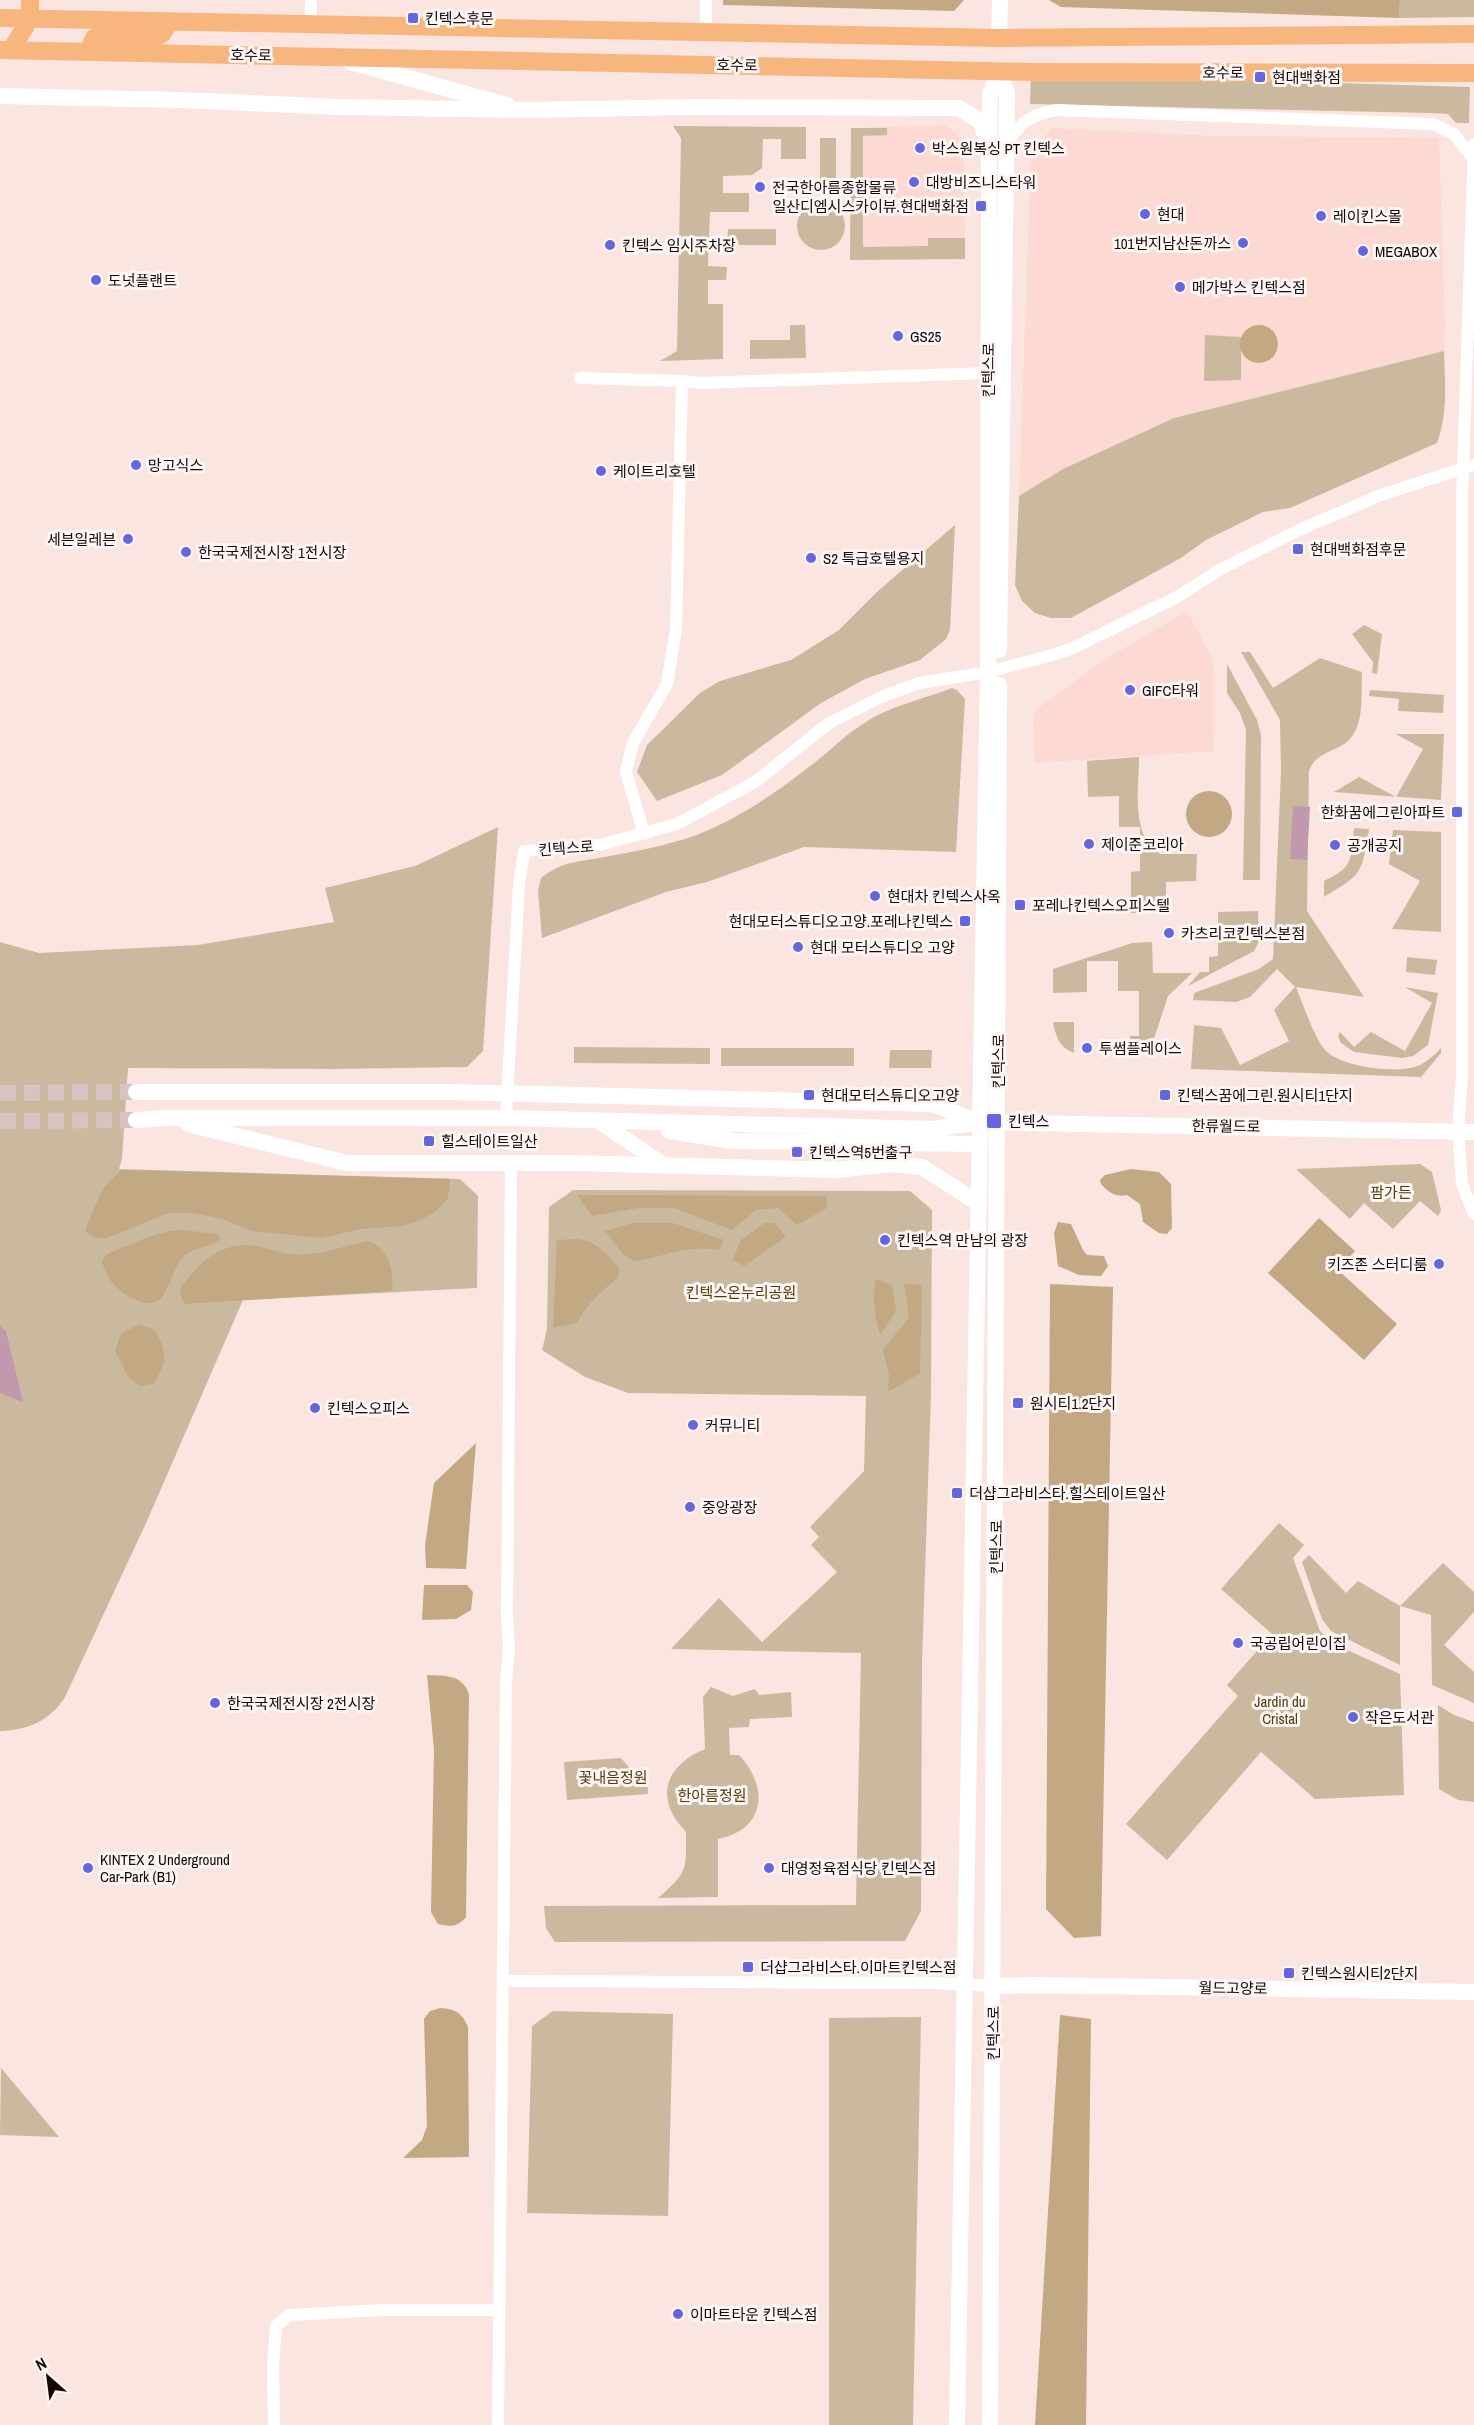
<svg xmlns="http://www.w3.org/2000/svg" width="1474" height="2425" font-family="'Archivo Narrow','Noto Sans KR',sans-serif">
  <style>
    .built { fill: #fcd9d2 }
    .green { fill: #cab99e }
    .forest { fill: #c2a984 }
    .water { fill: #c298ad }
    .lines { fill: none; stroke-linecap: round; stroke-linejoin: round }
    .secondary-tunnel { stroke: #d7c4c0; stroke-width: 16; stroke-dasharray: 16 8; stroke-linecap: butt }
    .street { stroke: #fff; stroke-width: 12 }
    .secondary { stroke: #fff; stroke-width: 16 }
    .primary { stroke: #f7b67d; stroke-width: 18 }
    .poi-dot { fill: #6566df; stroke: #fdf6f4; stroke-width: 2 }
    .labels { text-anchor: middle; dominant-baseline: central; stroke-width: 6; stroke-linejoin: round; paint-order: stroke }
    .poi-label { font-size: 15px; fill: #130806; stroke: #fdf6f4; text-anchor: start }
    .street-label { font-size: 15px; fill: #130806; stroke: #fdf6f4 }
    .park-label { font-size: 15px; fill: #543a0a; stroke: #fdf6f4 }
  </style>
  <rect width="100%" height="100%" fill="#fae5e1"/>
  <g class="built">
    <polygon points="948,125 964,142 965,259 850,260 851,128"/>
    <polygon points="1051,128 1213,136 1439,138 1445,324 1444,351 1174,418 1019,496 1031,158"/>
    <polygon points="1187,611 1210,654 1214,670 1214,751 1034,763 1033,714 1043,704 1109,657"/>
  </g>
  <g class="green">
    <polygon points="1400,0 1474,0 1474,17 1399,18"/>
    <polygon points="1031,74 1470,87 1469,123 1456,123 1448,114 1430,113 1030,104"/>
    <polygon points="673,126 806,127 806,159 781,159 781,139 763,139 762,168 752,175 723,176 723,193 749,193 749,212 710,212 708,266 727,267 726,280 708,280 708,304 723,304 723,359 660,361 677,351 681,138"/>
    <polygon points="851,128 887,128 887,135 863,136 863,247 928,246 928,238 965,238 965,259 850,260"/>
    <polygon points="820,138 836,138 836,186 820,187"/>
    <circle cx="821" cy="226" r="24"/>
    <polygon points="728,229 776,229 776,245 727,245"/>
    <polygon points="790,325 805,325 806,358 750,359 750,340 790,340"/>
    <polygon points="1205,335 1241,337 1241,380 1204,381"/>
    <path d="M1444,351C1445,383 1448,413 1437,443L1290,508L1263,512L1206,540L1181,558L1071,618H1051L1035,613L1022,601L1015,585L1019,496L1063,469L1174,418Z"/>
    <polygon points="955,525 950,630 946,639 920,660 865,679 821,703 722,775 657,801 637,772 647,745 700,693 720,681 791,660 839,630 878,591"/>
    <polygon points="1364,625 1382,634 1377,674 1372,673 1373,662 1352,634"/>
    <path d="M1241,652H1250L1273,688L1320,658L1362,672C1361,692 1365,724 1349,740C1337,752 1315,752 1309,771L1307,911L1364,997L1296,987C1302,1002 1315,1040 1326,1051C1342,1067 1399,1075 1420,1065C1428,1061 1435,1054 1441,1048V1053L1421,1077L1191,1069L1194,1025L1221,1028L1240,1065L1289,1041L1274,1010L1295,987L1277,969L1250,997L1236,1002L1193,1000L1194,993L1259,969L1273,959L1281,771L1280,720Z"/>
    <polygon points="1227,664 1257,720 1261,735 1260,880 1243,880 1246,730 1240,713 1227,693"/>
    <path d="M952,688L957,690L965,699L956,852L804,847L707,882L666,892L542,938L538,891L541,878C562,861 579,862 605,857C631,852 659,847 685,839C736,822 782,789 824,755C836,745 847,734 860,726C888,706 921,700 952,688Z"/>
    <polygon points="1370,690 1444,695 1443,713 1398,711 1399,699 1369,696"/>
    <polygon points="1396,734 1444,734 1441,800 1334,792 1359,777 1396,797 1423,749"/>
    <path d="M1139,757C1139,787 1130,836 1160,854H1197L1196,881L1166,882V912L1131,913V872L1140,871V827H1119V796L1088,797L1087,761Z"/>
    <path d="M498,827L483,1051L467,1067L334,1069L128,1068L122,1159L119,1169L460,1179L478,1196L477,1288L243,1300L147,1521L65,1697C50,1721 28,1730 0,1731V942L39,953L198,945L334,922L325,888L415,866Z"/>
    <path d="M1354,828L1369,829C1361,874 1364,873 1324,897V881C1355,866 1350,860 1354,828Z"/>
    <polygon points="1393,830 1441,832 1441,932 1392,929 1420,881 1389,864"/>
    <polygon points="1258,911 1259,942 1254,951 1188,986 1200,972 1209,972 1209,957 1218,956 1218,912"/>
    <polygon points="1152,942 1153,973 1192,973 1168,996 1149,1054 1130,1052 1130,1036 1139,1036 1139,991 1118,991 1118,961 1087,961 1087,992 1053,993 1053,969 1132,943"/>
    <polygon points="1407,957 1437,960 1435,975 1406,972"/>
    <polygon points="1405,987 1438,993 1428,1045 1413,1056 1402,1058 1354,1052 1341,1043 1338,1036 1340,1032 1354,1047 1371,1032 1405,1051 1432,1003"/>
    <path d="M1053,1022H1074V1053C1059,1047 1056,1037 1053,1022Z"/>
    <polygon points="574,1047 710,1048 710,1064 574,1063"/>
    <rect x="721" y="1048" width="133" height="18"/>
    <polygon points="890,1050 932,1050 931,1068 889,1068"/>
    <polygon points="1420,1164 1432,1172 1441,1210 1438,1216 1420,1201 1393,1229 1364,1203 1350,1219 1296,1169"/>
    <polygon points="573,1190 910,1191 932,1210 931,1394 922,1663 921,1911 905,1941 555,1942 546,1928 544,1906 856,1905 861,1653 671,1649 719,1598 762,1642 837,1572 811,1545 819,1537 810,1527 864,1471 866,1396 628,1393 585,1377 542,1350 547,1329 549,1207"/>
    <polygon points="1279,1523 1304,1545 1293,1558 1320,1631 1334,1644 1400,1674 1404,1795 1315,1799 1261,1752 1167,1860 1126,1824 1238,1696 1227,1685 1272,1634 1221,1589"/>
    <polygon points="1309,1555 1346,1593 1358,1581 1400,1606 1443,1563 1474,1592 1474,1612 1444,1645 1474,1672 1474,1703 1432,1685 1431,1615 1400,1606 1400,1665 1331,1631 1322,1619 1302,1562"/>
    <path d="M711,1687L733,1696L755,1689L759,1695L791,1692L792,1717L750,1719L749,1727L729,1728L730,1755H739C770,1788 765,1830 718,1839V1897L658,1898C688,1872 686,1871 686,1832C654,1799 664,1766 705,1749L703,1697Z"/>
    <polygon points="1438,1705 1454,1715 1474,1722 1474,1802 1458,1800 1439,1789"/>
    <polygon points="621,1758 636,1775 647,1774 648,1794 567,1800 564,1762"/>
    <polygon points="553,2011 673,2014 668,2216 527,2213 532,2026"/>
    <polygon points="921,2017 913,2425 829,2425 829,2018"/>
    <polygon points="1,2068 59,2137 0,2135"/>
  </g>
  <g class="forest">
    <polygon points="723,0 964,0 954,11 723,5"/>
    <polygon points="1049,0 1400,0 1399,18 1061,7"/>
    <circle cx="1259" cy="344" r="19"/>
    <circle cx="1209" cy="814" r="23"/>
    <path d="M1131,1169L1159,1172L1171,1184L1172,1228L1167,1234L1159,1233L1143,1222L1140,1204L1127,1195C1116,1198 1108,1192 1101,1184L1100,1180L1105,1175Z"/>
    <path d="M121,1170H130L450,1179L448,1198L435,1212L418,1221L403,1226L361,1229L322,1238L251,1231L223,1219L192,1213H168L107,1238C97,1239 92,1238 85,1230L102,1190Z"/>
    <polygon points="577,1195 826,1196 827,1208 797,1225 778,1208 756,1210 732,1230 674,1208 638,1208 592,1216"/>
    <polygon points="1319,1218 1355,1251 1338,1270 1397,1324 1364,1360 1268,1273"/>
    <polygon points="1058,1222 1071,1224 1083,1250 1087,1255 1104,1256 1108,1266 1101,1276 1079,1275 1058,1266 1054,1233"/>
    <path d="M633,1223H673L724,1240L719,1250C683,1244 667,1257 634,1261L623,1254L605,1231Z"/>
    <polygon points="764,1223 775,1223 786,1237 744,1266 733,1260 740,1241"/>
    <path d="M182,1230L217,1234L221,1238C212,1248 195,1246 184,1256C164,1277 171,1323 125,1294C112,1285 106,1277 102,1261L107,1254L148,1237L169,1231Z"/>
    <path d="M579,1239C598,1243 607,1253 619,1268L618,1278C601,1291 587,1304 577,1323L553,1328L557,1240Z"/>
    <path d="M368,1241C390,1250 394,1269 392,1291L185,1304C177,1292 180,1287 189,1277C208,1254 230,1240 260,1247C278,1251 291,1257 310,1254C329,1252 348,1245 368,1241Z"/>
    <path d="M876,1279L892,1285L896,1311L880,1335C874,1315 872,1299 876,1279Z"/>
    <polygon points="904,1284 922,1285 920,1373 888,1392 889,1375 883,1349 909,1318"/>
    <polygon points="1050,1284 1113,1287 1101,1936 1074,1938 1046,1909"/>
    <path d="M139,1324L155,1330C168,1353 167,1363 153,1384L140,1386L129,1378L115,1351L121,1334Z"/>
    <polygon points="476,1443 466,1569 426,1568 425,1545 434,1483"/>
    <polygon points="424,1585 467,1585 473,1592 471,1610 456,1619 422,1620"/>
    <path d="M427,1675C446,1676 462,1674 469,1694L466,1917C458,1927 450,1927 438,1924L431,1912L434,1750Z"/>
    <path d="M440,2008C454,2009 462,2012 468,2027L469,2157L403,2158L422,2140L427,2126L424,2019L430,2011Z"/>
    <polygon points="1060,2015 1091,2019 1086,2425 1035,2425"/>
  </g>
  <g class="water">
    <polygon points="1293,806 1310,807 1307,860 1290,859"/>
    <polygon points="0,1326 6,1331 23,1402 0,1393"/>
  </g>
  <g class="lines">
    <g class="secondary-tunnel">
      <polyline points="0,1093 136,1092"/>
      <polyline points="0,1121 136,1120"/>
    </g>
    <g class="street">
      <polyline points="311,24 311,0"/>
      <polyline points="706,32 706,0"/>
      <path d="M1007,143C1023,120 1030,115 1057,110L1433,124L1454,134L1472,157"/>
      <polyline points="1474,144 1462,499 1462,1076 1458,1131 1462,1184 1474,1214"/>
      <polyline points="580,378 682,381"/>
      <polyline points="644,834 626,772 633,743 667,684 676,629 682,381 701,383 988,373"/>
      <polyline points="506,1118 519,885 524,851 600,845 677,824 755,782 829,723 881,697 919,683 988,672 1056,654 1073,648 1177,597 1221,569 1299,530 1381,495 1474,465"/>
      <polyline points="504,1981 933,1983 993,1986"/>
      <polyline points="274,2425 273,2366 276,2326 289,2315 384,2310 498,2310"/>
      <polyline points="498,2425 506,1682 509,1648 507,1615 511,1164"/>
    </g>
    <g class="secondary">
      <polyline points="999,38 1000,0"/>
      <polyline points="350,62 507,105"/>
      <polyline points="0,96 180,100 340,107 525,110 694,107 959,108 980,121 987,140"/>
      <polyline points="999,650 1007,93 1000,70"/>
      <polyline points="136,1092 453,1092 933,1104 978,1122"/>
      <polyline points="136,1120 167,1118 506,1118 934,1129 979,1122 1474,1132"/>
      <polyline points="600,1122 665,1166"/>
      <polyline points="188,1124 347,1163 571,1163 838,1170 890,1164 922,1167 978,1203"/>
      <polyline points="669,1131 733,1141 979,1144"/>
      <polyline points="993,1986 1036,1985 1474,1992"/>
      <polyline points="957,2425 988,672 989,145 990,94 1000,70"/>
      <polyline points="990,2425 999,685"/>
    </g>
    <g class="primary">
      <polyline points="0,18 999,38 1474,34"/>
      <polyline points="0,50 1035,72 1474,73"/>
      <polyline points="11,50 30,19 30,0"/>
      <polyline points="99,51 91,45 94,38 155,38 163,33 169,22"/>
    </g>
  </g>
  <g class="poi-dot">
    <rect x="407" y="12" width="12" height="12" rx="3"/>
    <rect x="1254" y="71" width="12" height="12" rx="3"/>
    <circle cx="920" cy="148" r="6"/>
    <circle cx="914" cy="182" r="6"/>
    <circle cx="760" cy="187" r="6"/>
    <rect x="975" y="200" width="12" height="12" rx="3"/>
    <circle cx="1145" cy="214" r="6"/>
    <circle cx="1321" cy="216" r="6"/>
    <circle cx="1243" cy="243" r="6"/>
    <circle cx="610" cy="245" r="6"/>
    <circle cx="1363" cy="251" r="6"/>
    <circle cx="96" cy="280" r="6"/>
    <circle cx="1180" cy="287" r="6"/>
    <circle cx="898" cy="336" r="6"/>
    <circle cx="136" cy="465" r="6"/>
    <circle cx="601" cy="471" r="6"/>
    <circle cx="128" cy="539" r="6"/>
    <rect x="1292" y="543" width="12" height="12" rx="3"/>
    <circle cx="186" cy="552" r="6"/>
    <circle cx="811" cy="558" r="6"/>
    <circle cx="1130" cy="690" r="6"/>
    <rect x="1451" y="806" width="12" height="12" rx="3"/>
    <circle cx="1089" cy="844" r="6"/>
    <circle cx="1335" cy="845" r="6"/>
    <circle cx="875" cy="896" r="6"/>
    <rect x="1014" y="899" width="12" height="12" rx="3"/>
    <rect x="959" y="915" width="12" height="12" rx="3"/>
    <circle cx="1169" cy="933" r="6"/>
    <circle cx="798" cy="947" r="6"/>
    <circle cx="1087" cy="1048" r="6"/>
    <rect x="803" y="1089" width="12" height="12" rx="3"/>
    <rect x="1159" y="1089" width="12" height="12" rx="3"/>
    <rect x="986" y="1113" width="16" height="16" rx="3"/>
    <rect x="423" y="1135" width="12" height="12" rx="3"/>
    <rect x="791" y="1146" width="12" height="12" rx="3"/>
    <circle cx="885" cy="1240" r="6"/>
    <circle cx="1439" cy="1264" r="6"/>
    <rect x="1012" y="1397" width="12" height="12" rx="3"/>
    <circle cx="315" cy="1408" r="6"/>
    <circle cx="693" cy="1425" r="6"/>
    <rect x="951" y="1487" width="12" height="12" rx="3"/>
    <circle cx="690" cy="1507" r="6"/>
    <circle cx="1238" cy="1643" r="6"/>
    <circle cx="215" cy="1703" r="6"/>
    <circle cx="1353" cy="1717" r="6"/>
    <circle cx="88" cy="1868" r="6"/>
    <circle cx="769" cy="1868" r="6"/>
    <rect x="742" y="1961" width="12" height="12" rx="3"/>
    <rect x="1283" y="1967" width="12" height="12" rx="3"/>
    <circle cx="678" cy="2314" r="6"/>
  </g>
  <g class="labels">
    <g class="poi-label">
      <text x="425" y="18">킨텍스후문</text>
      <text x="1272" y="77">현대백화점</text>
      <text x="932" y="148">박스원복싱 PT 킨텍스</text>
      <text x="926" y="182">대방비즈니스타워</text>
      <text x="772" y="187">전국한아름종합물류</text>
      <text x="969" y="206" text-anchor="end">일산디엠시스카이뷰.현대백화점</text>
      <text x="1157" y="214">현대</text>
      <text x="1333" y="216">레이킨스몰</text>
      <text x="1231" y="243" text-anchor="end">101번지남산돈까스</text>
      <text x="622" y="245">킨텍스 임시주차장</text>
      <text x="1375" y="251">MEGABOX</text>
      <text x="108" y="280">도넛플랜트</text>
      <text x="1192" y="287">메가박스 킨텍스점</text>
      <text x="910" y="336">GS25</text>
      <text x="148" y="465">망고식스</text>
      <text x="613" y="471">케이트리호텔</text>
      <text x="116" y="539" text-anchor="end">세븐일레븐</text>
      <text x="1310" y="549">현대백화점후문</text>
      <text x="198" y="552">한국국제전시장 1전시장</text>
      <text x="823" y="558">S2 특급호텔용지</text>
      <text x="1142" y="690">GIFC타워</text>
      <text x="1445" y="812" text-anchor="end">한화꿈에그린아파트</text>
      <text x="1101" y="844">제이준코리아</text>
      <text x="1347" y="845">공개공지</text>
      <text x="887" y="896">현대차 킨텍스사옥</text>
      <text x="1032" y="905">포레나킨텍스오피스텔</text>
      <text x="953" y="921" text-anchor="end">현대모터스튜디오고양.포레나킨텍스</text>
      <text x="1181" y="933">카츠리코킨텍스본점</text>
      <text x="810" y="947">현대 모터스튜디오 고양</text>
      <text x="1099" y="1048">투썸플레이스</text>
      <text x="821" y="1095">현대모터스튜디오고양</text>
      <text x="1177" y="1095">킨텍스꿈에그린.원시티1단지</text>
      <text x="1008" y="1121">킨텍스</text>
      <text x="441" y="1141">힐스테이트일산</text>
      <text x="809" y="1152">킨텍스역5번출구</text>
      <text x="897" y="1240">킨텍스역 만남의 광장</text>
      <text x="1427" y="1264" text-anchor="end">키즈존 스터디룸</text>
      <text x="1030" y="1403">원시티1.2단지</text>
      <text x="327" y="1408">킨텍스오피스</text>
      <text x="705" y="1425">커뮤니티</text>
      <text x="969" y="1493">더샵그라비스타.힐스테이트일산</text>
      <text x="702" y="1507">중앙광장</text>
      <text x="1250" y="1643">국공립어린이집</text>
      <text x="227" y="1703">한국국제전시장 2전시장</text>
      <text x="1365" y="1717">작은도서관</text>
      <text x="100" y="1859">KINTEX 2 Underground<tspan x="100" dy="17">Car-Park (B1)</tspan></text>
      <text x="781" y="1868">대영정육점식당 킨텍스점</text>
      <text x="760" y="1967">더샵그라비스타.이마트킨텍스점</text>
      <text x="1301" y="1973">킨텍스원시티2단지</text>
      <text x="690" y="2314">이마트타운 킨텍스점</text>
    </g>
    <g class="street-label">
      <text transform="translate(251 55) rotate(1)">호수로</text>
      <text transform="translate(737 65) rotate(1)">호수로</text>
      <text x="1223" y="72">호수로</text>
      <text transform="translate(988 370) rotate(-90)">킨텍스로</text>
      <text transform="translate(566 848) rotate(-4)">킨텍스로</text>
      <text transform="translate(998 1061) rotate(-90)">킨텍스로</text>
      <text transform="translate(1226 1126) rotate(1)">한류월드로</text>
      <text transform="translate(996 1547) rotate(-90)">킨텍스로</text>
      <text transform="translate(1233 1988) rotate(1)">월드고양로</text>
      <text transform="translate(993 2033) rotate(-90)">킨텍스로</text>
    </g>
    <g class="park-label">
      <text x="1391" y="1192">팜가든</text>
      <text x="741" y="1292">킨텍스온누리공원</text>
      <text x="1280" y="1701">Jardin du<tspan x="1280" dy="17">Cristal</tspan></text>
      <text x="613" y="1777">꽃내음정원</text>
      <text x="712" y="1795">한아름정원</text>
    </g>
  </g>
  <g transform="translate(48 2377) rotate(332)" stroke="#fdf6f4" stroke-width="4.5" paint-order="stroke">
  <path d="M0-4.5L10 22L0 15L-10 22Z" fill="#130806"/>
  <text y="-9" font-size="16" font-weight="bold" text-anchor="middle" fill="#130806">N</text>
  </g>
</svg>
